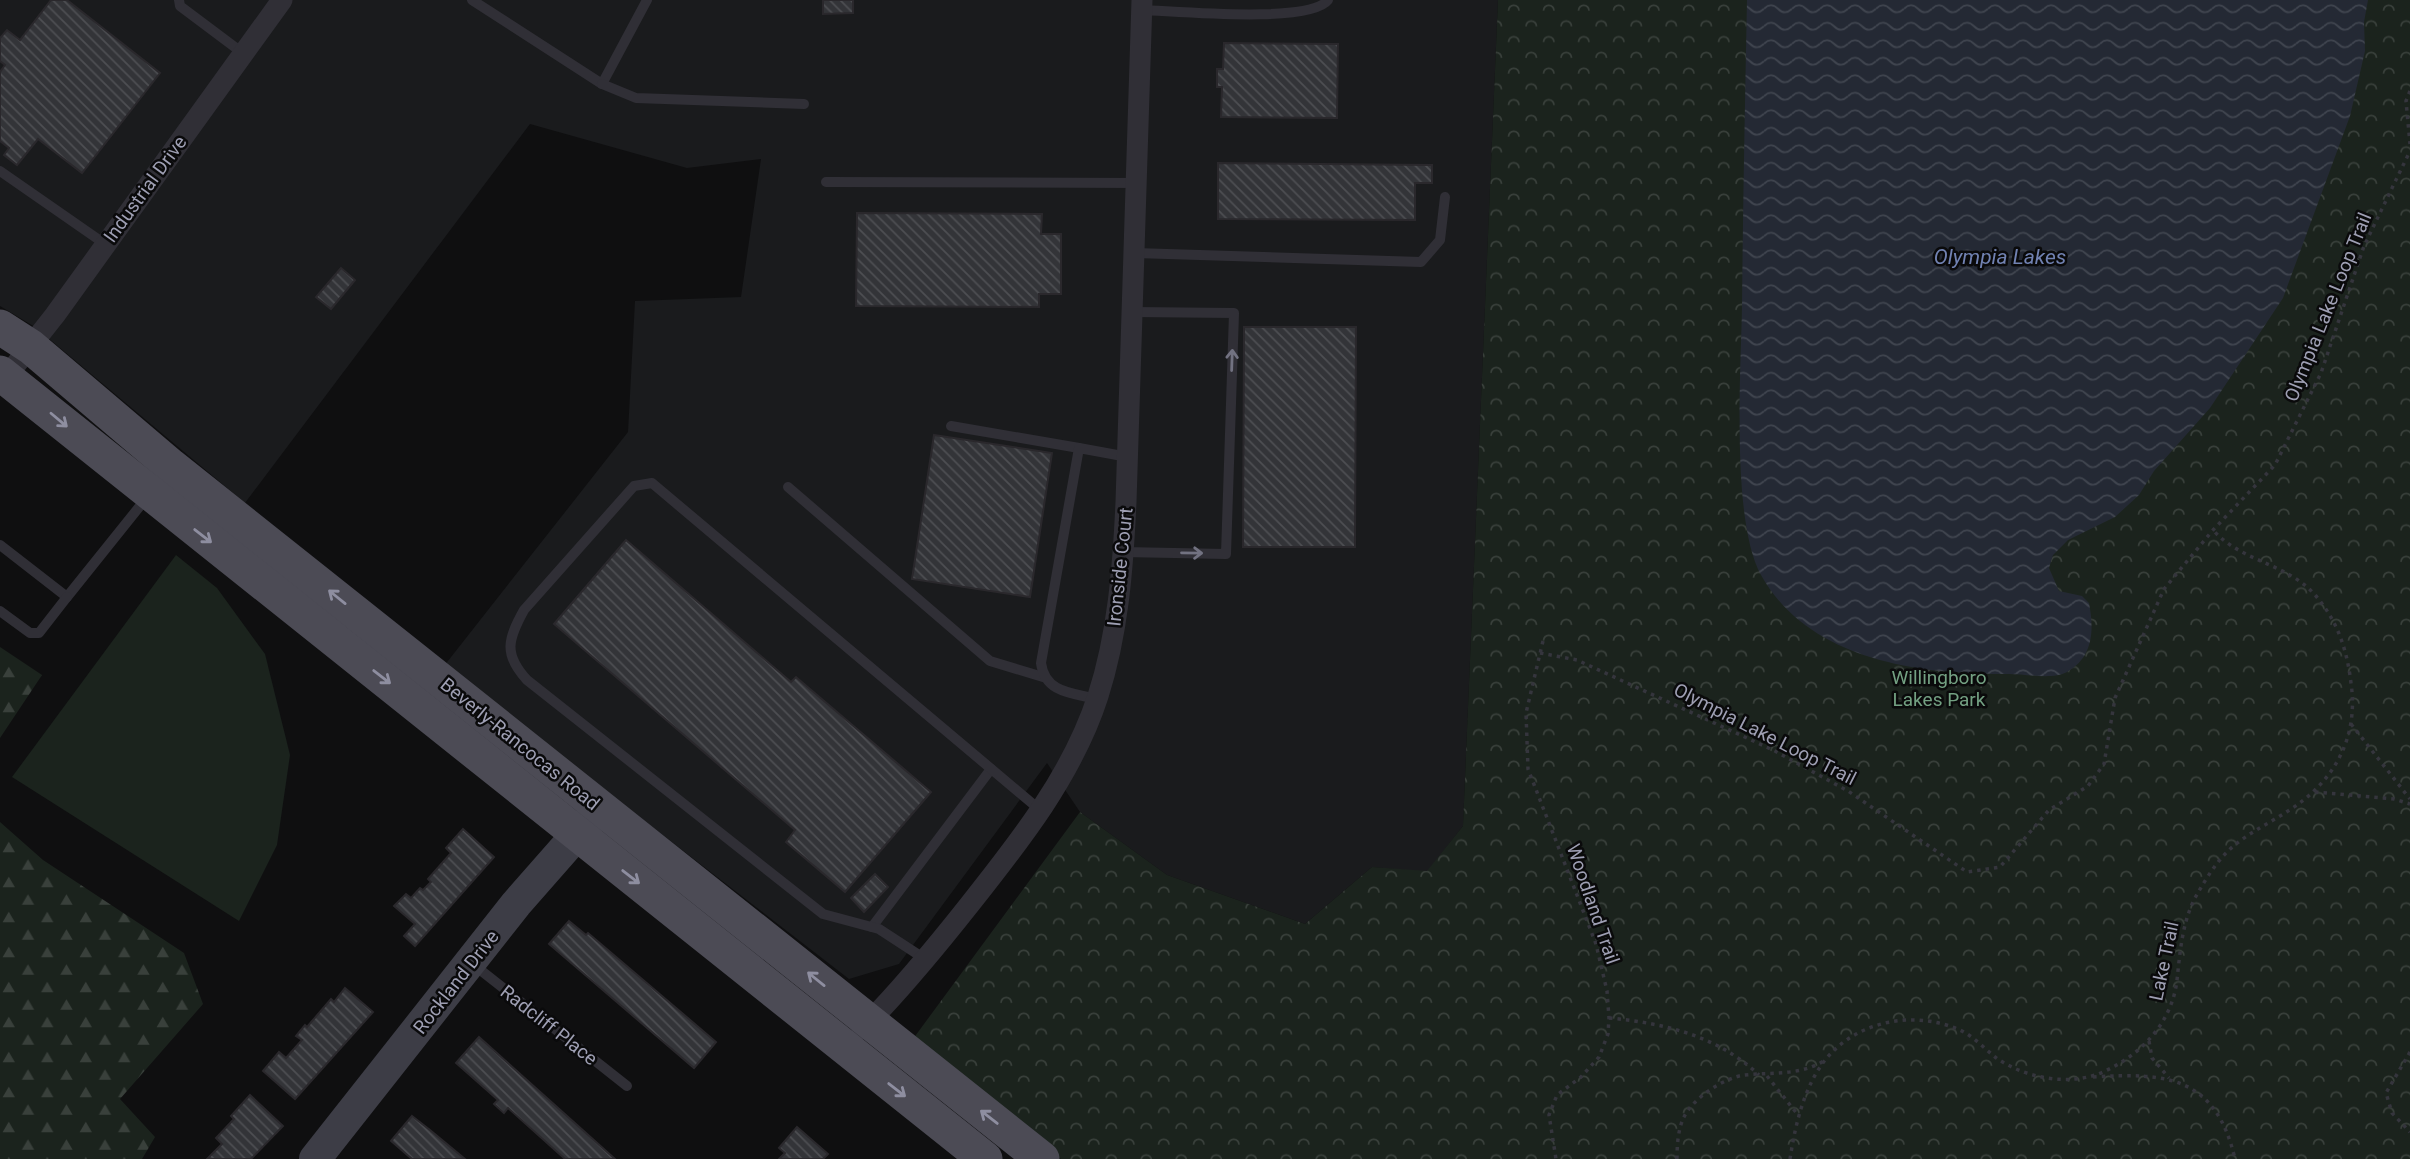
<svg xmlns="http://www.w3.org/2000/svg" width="2410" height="1159" font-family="Roboto,sans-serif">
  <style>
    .built { fill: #1a1b1d }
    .forest { fill: url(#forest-firs) }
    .park { fill: url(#park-crowns) }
    .pitch { fill: #1b231d }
    .water { fill: url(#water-waves) }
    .building { fill: url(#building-back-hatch); stroke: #2a282c; stroke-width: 2 }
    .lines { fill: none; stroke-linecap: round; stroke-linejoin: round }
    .path { stroke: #35353d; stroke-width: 3.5; stroke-dasharray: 3.5 5; stroke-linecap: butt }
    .lane { stroke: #302f36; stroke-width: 10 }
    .street { stroke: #302f36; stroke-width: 21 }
    .secondary { stroke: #3d3d46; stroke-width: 32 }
    .primary { stroke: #4c4b55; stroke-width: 35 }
    .oneway { stroke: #727281 }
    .oneway2 { stroke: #8e8ea0 }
    .labels { text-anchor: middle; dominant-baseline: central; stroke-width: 5; stroke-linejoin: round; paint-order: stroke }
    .street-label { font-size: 19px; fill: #9e9fb3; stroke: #0a0a0b }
    .park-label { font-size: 19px; fill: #73a082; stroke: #0a0a0b }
    .water-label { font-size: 21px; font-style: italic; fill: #7182b2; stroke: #0a0a0b }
  </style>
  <defs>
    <pattern id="forest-firs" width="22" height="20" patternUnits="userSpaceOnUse" patternTransform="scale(1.75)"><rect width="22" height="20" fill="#1b231d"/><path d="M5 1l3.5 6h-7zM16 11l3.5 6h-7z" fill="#39403b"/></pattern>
    <pattern id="park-crowns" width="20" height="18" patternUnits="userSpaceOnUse" patternTransform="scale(1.75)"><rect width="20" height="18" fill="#1b231d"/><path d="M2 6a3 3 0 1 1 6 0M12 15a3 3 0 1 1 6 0" fill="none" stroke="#39403b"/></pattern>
    <pattern id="water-waves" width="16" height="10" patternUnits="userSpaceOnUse" patternTransform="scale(1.75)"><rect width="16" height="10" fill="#242934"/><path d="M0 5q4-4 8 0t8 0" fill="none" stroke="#40454f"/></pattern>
    <pattern id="building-back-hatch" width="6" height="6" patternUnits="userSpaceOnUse" patternTransform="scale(1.75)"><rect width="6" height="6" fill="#333438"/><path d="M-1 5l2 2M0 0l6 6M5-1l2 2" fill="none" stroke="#4d4e52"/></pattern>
  </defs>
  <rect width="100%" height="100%" fill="#0f0f10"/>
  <polygon class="built" points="0,0 1498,0 1463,826 1427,872 1372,867 1305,924 1167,875 1080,812 1047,763 899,964 849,979 444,666 628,432 635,301 741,297 761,159 687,168 530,124 245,503 35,327 0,306"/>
  <g class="forest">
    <polygon points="0,647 42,675 0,738"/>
    <polygon points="0,822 43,860 184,953 203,1004 120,1099 155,1137 142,1159 0,1159"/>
  </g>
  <polygon class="park" points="1498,0 2410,0 2410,1159 1061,1159 913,1039 1080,812 1167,875 1305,924 1372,867 1427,871 1463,826"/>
  <polygon class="pitch" points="176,555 217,588 265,654 290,755 277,845 239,921 12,777"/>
  <path class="water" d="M1747,0H2368L2364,22L2365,51L2350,116L2283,298L2210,408L2154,471L2139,495L2115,517L2068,540L2053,555L2049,568L2059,591L2082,596L2089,603C2094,629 2094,657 2067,672C2053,680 2025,674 2009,674C1921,675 1809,661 1761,575C1731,521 1741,372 1742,307C1743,205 1745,102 1747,0Z"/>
  <g class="building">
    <polygon points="51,0 67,0 160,73 82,173 38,139 17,165 4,155 9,148 0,141 0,72 5,65 0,61 0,38 7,30 20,40"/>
    <polygon points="823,0 853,0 853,13 823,14"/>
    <polygon points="1224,43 1338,44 1337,118 1221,117 1222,87 1217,87 1217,69 1223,69"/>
    <polygon points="1218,163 1432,165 1432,183 1415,183 1415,220 1218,219"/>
    <polygon points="857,213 1042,214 1041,234 1061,234 1061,294 1039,294 1039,307 856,306"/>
    <polygon points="341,268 355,280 331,309 316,297"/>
    <polygon points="1244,327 1356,327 1355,547 1243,547"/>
    <polygon points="934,435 1052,453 1030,597 912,579"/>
    <polygon points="626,540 791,682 796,677 931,792 845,892 786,842 795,830 554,624"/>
    <polygon points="463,829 494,857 415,946 404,936 415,924 394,906 406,894 411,898 420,888 423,890 431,882 428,879 451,853 446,848"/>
    <polygon points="875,874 888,887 864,912 851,898"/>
    <polygon points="569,921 586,935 588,933 716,1042 694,1068 549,944"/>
    <polygon points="345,988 373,1012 295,1099 263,1071 279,1052 286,1058 302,1040 296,1036 305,1025 307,1027 331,999 334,1002"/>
    <polygon points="479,1037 538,1090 615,1159 565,1159 508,1108 504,1113 494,1104 498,1100 456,1063"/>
    <polygon points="250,1095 283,1126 251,1159 207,1159 222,1144 216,1138 234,1119 231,1116"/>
    <polygon points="412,1116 430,1130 465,1159 412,1159 391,1141"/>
    <polygon points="797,1127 828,1154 823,1159 779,1159 785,1153 779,1148"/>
  </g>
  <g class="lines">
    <g class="path">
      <polyline points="2410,91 2406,101 2410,144"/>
      <polyline points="1543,641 1526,713 1528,769 1596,944 1607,991 1609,1018 1608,1034 1599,1057 1581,1077 1557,1095 1549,1115 1556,1159"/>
      <polyline points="1540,653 1577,660 1773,750 1848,791 1967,872 2000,867 2049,810 2088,786 2104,764 2115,698 2164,589 2213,530 2275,465 2321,373 2364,246 2410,151"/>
      <polyline points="2351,724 2410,799"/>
      <polyline points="2315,792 2394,799 2410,804"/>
      <path d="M1609,1018C1664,1023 1718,1036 1759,1075"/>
      <polyline points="2149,1041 2152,1058 2169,1078"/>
      <polyline points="2410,1052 2386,1093 2392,1113 2410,1132"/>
      <polyline points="1767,1076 1798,1115"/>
      <path d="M2093,1077C2167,1072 2216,1077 2235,1159"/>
      <path d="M1677,1159C1677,1145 1678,1129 1684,1117C1693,1098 1725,1077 1745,1075C1773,1072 1798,1076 1824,1061"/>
      <path d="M1790,1159C1795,1126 1804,1086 1826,1059C1858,1020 1915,1010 1960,1030C1973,1036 1984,1048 1995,1057C2024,1078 2069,1087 2103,1072C2141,1055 2172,1023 2177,980C2180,953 2182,923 2195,898C2204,882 2214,865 2227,852C2244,835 2268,824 2288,811C2334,782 2359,738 2351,683C2347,650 2338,622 2316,596C2288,563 2241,562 2213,530"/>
    </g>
    <g class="lane">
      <polyline points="179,0 180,6 244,54"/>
      <polyline points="472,0 602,84 647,0"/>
      <path d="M1142,10C1176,11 1310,24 1328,0"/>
      <polyline points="602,84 636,98 804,104"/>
      <polyline points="0,171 105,244"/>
      <polyline points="826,182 1138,183"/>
      <polyline points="1135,253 1421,262 1440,240 1445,197"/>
      <polyline points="951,426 1079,448"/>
      <polyline points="788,487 990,661 1043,677"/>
      <polyline points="0,545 67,597 148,496"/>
      <polyline points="1123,552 1226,554 1234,313 1133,312"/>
      <polyline points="0,611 30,633 39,633 67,597"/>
      <path d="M1097,699C1072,693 1045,693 1041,663L1079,448L1128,457"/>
      <polyline points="872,927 991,769"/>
      <path d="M925,959L879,929L823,914L527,680C503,654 508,639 524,610L634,486L652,483L1040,810"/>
      <polyline points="474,965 627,1086"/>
    </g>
    <g class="street">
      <polyline points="6,377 55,315 282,0"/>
      <path d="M862,1029C901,990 936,947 970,904C1020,841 1073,774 1098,696C1118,634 1123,568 1126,502L1142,0"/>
    </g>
    <polyline class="secondary" points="315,1159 516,904 595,814"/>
    <g class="primary">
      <polyline points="0,327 31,347 171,466 1042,1159"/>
      <polyline points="0,373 985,1159"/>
    </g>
  </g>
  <defs><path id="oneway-shaft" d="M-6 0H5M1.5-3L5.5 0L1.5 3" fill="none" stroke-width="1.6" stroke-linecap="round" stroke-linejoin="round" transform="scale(1.75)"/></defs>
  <g class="oneway">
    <use href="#oneway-shaft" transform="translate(1232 360) rotate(-88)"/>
    <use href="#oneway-shaft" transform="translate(1192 553) rotate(1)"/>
  </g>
  <g class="oneway2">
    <use href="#oneway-shaft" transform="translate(59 420) rotate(40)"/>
    <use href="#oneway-shaft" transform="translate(203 536) rotate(38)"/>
    <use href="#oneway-shaft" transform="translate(337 597) rotate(-141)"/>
    <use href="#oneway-shaft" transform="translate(382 677) rotate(38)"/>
    <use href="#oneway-shaft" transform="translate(631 877) rotate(38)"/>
    <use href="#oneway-shaft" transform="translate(816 979) rotate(-141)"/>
    <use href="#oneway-shaft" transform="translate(897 1090) rotate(38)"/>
    <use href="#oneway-shaft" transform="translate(989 1117) rotate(-142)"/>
  </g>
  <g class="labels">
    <g class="street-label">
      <text transform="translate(145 189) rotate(-54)">Industrial Drive</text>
      <text transform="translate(2328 307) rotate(-68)">Olympia Lake Loop Trail</text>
      <text transform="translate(1120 567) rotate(-84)">Ironside Court</text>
      <text transform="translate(1765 734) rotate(27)">Olympia Lake Loop Trail</text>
      <text transform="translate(520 744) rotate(39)">Beverly-Rancocas Road</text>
      <text transform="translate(1593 904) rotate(71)">Woodland Trail</text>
      <text transform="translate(2164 961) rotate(-78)">Lake Trail</text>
      <text transform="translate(456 982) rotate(-52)">Rockland Drive</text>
      <text transform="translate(549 1025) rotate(38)">Radcliff Place</text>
    </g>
    <g class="park-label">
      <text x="1939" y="677">Willingboro<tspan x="1939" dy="22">Lakes Park</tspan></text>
    </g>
    <g class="water-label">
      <text x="2000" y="257">Olympia Lakes</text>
    </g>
  </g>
</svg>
